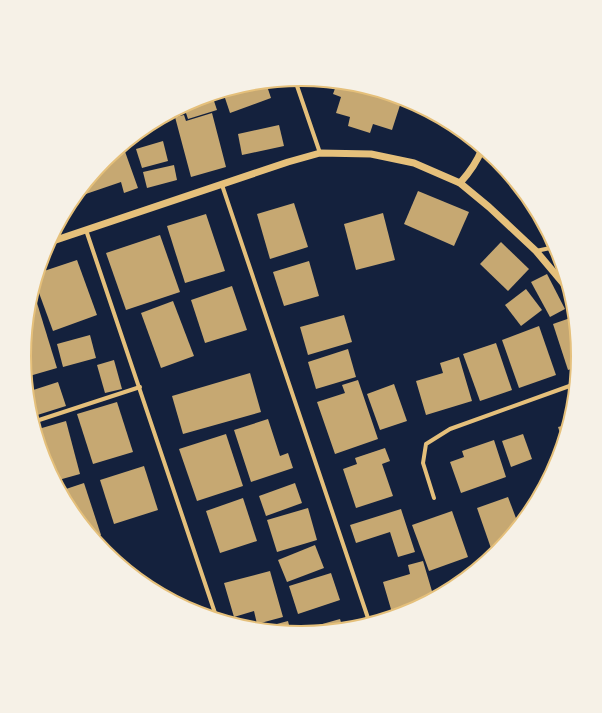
<svg xmlns="http://www.w3.org/2000/svg" width="602" height="713" font-family="Ubuntu,sans-serif">
  <style>
    .building { fill: #c6a872 }
    .lines { fill: none; stroke-linecap: round; stroke-linejoin: round }
    .minor { stroke: #e5c07b; stroke-width: 4 }
    .tertiary { stroke: #e5c07b; stroke-width: 7 }
    .rim { fill: none; stroke: #e5c07b; stroke-width: 2 }
  </style>
  <rect width="100%" height="100%" fill="#14213d"/>
  <g class="building">
    <polygon points="266,83 271,98 230,113 223,92 247,85"/>
    <polygon points="337,83 355,85 402,99 392,130 373,124 370,133 348,126 350,117 336,113 341,97 333,94"/>
    <polygon points="212,95 217,110 188,119 184,107 195,101"/>
    <polygon points="212,113 226,167 191,177 175,117 184,115 186,121"/>
    <polygon points="279,125 284,146 242,155 238,134"/>
    <polygon points="163,141 168,161 142,168 136,149"/>
    <polygon points="123,146 138,188 124,193 121,182 80,196 79,193 105,160"/>
    <polygon points="174,165 177,180 147,188 143,172"/>
    <polygon points="418,191 469,212 454,246 404,224"/>
    <polygon points="294,203 308,247 270,259 257,214"/>
    <polygon points="383,213 395,260 356,270 344,224"/>
    <polygon points="206,214 225,271 185,283 167,226"/>
    <polygon points="160,235 180,292 126,310 106,253"/>
    <polygon points="501,242 529,269 508,291 480,264"/>
    <polygon points="77,260 97,315 53,331 35,282 38,273"/>
    <polygon points="309,261 319,296 284,306 273,272"/>
    <polygon points="547,274 565,309 550,317 531,282"/>
    <polygon points="232,286 247,330 205,343 191,300"/>
    <polygon points="526,289 542,310 521,326 505,305"/>
    <polygon points="33,290 57,368 26,377 24,356 29,302"/>
    <polygon points="173,301 194,356 161,368 141,313"/>
    <polygon points="344,315 352,342 308,355 300,327"/>
    <polygon points="573,317 574,319 578,357 577,367 568,370 553,324"/>
    <polygon points="539,326 556,375 519,388 502,340"/>
    <polygon points="90,335 96,358 63,367 57,344"/>
    <polygon points="496,343 512,390 480,401 463,354"/>
    <polygon points="348,349 356,377 316,389 308,362"/>
    <polygon points="459,357 472,401 426,415 416,381 443,373 440,363"/>
    <polygon points="114,360 122,389 105,393 97,365"/>
    <polygon points="250,373 261,412 183,434 172,396"/>
    <polygon points="358,380 378,439 335,454 317,402 345,393 342,385"/>
    <polygon points="58,382 66,406 31,417 29,410 27,392"/>
    <polygon points="394,384 407,421 380,430 367,394"/>
    <polygon points="117,402 133,452 93,464 77,414"/>
    <polygon points="268,419 280,456 288,453 293,468 251,482 234,430"/>
    <polygon points="66,421 80,474 55,481 45,462 35,430"/>
    <polygon points="569,424 564,438 563,442 558,427"/>
    <polygon points="226,434 243,486 197,501 179,449"/>
    <polygon points="523,434 532,459 511,467 502,441"/>
    <polygon points="494,440 506,477 461,493 450,462 464,457 462,451"/>
    <polygon points="385,448 390,461 382,464 393,496 356,508 343,469 357,464 355,458"/>
    <polygon points="144,466 158,510 114,524 100,480"/>
    <polygon points="84,483 101,535 93,538 71,510 60,491"/>
    <polygon points="295,483 302,503 266,516 259,496"/>
    <polygon points="508,497 519,526 497,553 493,554 477,508"/>
    <polygon points="243,498 257,541 220,553 206,511"/>
    <polygon points="308,508 317,540 277,552 267,520"/>
    <polygon points="401,509 415,552 398,557 390,532 356,543 350,525"/>
    <polygon points="452,511 468,557 429,571 412,525"/>
    <polygon points="315,545 324,568 287,582 278,560"/>
    <polygon points="423,561 434,598 408,612 393,616 383,582 410,574 408,565"/>
    <polygon points="270,571 283,617 257,624 254,611 234,617 224,583"/>
    <polygon points="331,573 340,600 298,614 289,586"/>
    <polygon points="340,619 343,629 302,633 301,630"/>
    <polygon points="288,621 291,633 258,629"/>
  </g>
  <g class="lines">
    <g class="minor">
      <polyline points="295,80 320,153"/>
      <polyline points="222,185 370,624"/>
      <polyline points="86,230 217,619"/>
      <polyline points="536,251 555,247"/>
      <polyline points="33,422 140,387"/>
      <polyline points="434,498 423,463 426,444 450,429 575,384"/>
    </g>
    <g class="tertiary">
      <path d="M460,183C470,172 477,162 482,149"/>
      <polyline points="50,242 288,162 320,153 371,154 414,163 460,183 489,207 536,251 568,289"/>
    </g>
  </g>
  <path d="M0 0H602V713H0ZM31 356a270 270 0 1 1 540 0a270 270 0 1 1-540 0Z" fill="#f6f1e7" fill-rule="evenodd"/>
  <path class="rim" d="M31 356a270 270 0 1 1 540 0a270 270 0 1 1-540 0Z"/>
</svg>
